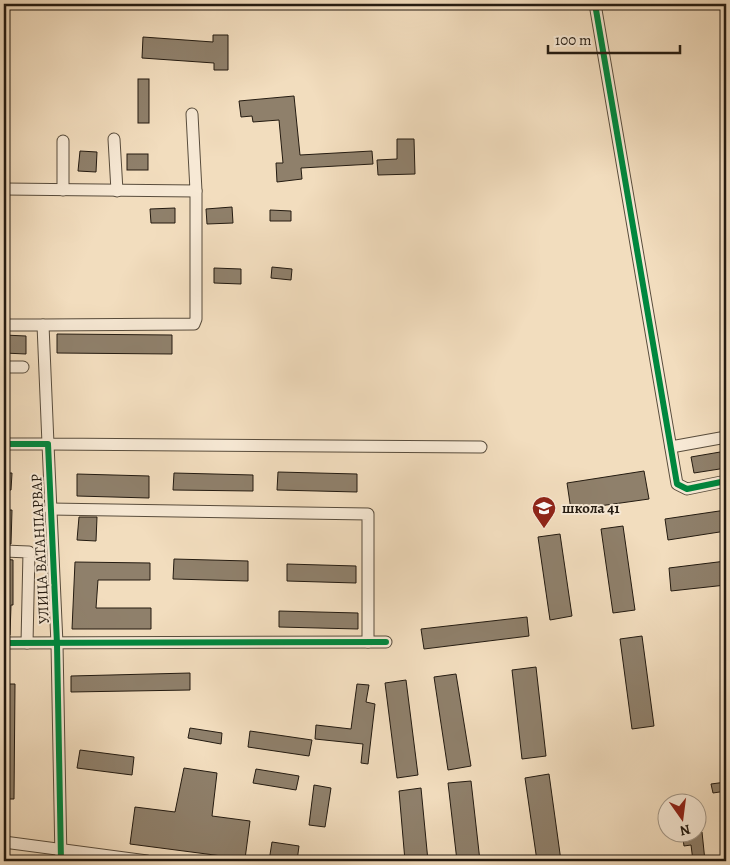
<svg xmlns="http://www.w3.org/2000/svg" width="730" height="865" font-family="Alegreya,serif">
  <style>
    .building { fill: #8f806b; stroke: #241b11 }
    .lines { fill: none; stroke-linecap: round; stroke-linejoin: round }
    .minor-casing { stroke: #584c3c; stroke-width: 13 }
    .minor { stroke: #f7e9d5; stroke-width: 11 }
    .cycleway-casing { stroke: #f7e9d5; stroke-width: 9 }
    .cycleway { stroke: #00873e; stroke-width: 6 }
    .labels { text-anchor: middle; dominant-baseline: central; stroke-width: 4; stroke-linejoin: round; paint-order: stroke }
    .poi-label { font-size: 15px; font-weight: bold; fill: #241b11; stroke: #f7e9d5; text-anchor: start }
    .street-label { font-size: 15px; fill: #241b11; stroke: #f7e9d5 }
  </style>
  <rect width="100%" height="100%" fill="#f2ddbe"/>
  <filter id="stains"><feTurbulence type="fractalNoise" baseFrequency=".004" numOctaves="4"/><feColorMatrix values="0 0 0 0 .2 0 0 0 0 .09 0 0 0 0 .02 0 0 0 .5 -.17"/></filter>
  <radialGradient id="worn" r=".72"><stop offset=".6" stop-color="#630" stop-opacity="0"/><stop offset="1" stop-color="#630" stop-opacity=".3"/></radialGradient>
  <g class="building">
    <polygon points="213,35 228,35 228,70 214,70 214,63 142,58 143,37 213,42"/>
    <rect x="138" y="79" width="11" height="44"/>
    <polygon points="294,96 300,155 372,151 373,164 301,168 302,179 277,182 276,163 283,163 279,120 253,122 252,116 241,117 239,101"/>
    <polygon points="397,139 414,139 415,174 378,175 377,160 397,159"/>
    <polygon points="80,151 97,152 96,172 78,171"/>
    <rect x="127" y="154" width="21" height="16"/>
    <polygon points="232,207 233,223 207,224 206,209"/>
    <polygon points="175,208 175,223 151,223 150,209"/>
    <polygon points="270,210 291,211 291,221 270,221"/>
    <polygon points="272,267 292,269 291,280 271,278"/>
    <polygon points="214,268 241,269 241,284 214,283"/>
    <polygon points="57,334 172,335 172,354 57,353"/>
    <polygon points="4,335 26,336 26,354 4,353"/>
    <polygon points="726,451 726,468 694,473 691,457"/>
    <polygon points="644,471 649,499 571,510 567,483"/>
    <polygon points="278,472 357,474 357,492 277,490"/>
    <polygon points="4,473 12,473 11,490 4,490"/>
    <polygon points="174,473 253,475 253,491 173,490"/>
    <polygon points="77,474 149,476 149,498 77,496"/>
    <polygon points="4,510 12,510 11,544 4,544"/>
    <polygon points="726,510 726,531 668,540 665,519"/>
    <polygon points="79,517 97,517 96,541 77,540"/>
    <polygon points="623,526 635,610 613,613 601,529"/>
    <polygon points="560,534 572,616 550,620 538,537"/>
    <polygon points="4,559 13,560 13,605 11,605 10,635 4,636"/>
    <polygon points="174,559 248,561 248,581 173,579"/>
    <polygon points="726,561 726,585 671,591 669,568"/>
    <polygon points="75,562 150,563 150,580 98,580 96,608 151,608 151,629 72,629"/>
    <polygon points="287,564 356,566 356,583 287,581"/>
    <polygon points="279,611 358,613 358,629 279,627"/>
    <polygon points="527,617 529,636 424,649 421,629"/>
    <polygon points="642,636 654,726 632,729 620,639"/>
    <polygon points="536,667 546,756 522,759 512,670"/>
    <polygon points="190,673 190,690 71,692 71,676"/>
    <polygon points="456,674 471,766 448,770 434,677"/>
    <polygon points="406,680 418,775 397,778 385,683"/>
    <polygon points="4,684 15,684 14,799 4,799"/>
    <polygon points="357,684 369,685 366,702 375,704 368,764 361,763 363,744 315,739 316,725 351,729"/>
    <polygon points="190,728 222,733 221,744 188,738"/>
    <polygon points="250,731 312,740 309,756 248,747"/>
    <polygon points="80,750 134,757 132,775 77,768"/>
    <polygon points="184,768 217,773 212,816 250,821 245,859 130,844 135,807 175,812"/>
    <polygon points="256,769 299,776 296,790 253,783"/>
    <polygon points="549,774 561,861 537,861 525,778"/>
    <polygon points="471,781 480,861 457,861 448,783"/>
    <polygon points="726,782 726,791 713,793 711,784"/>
    <polygon points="314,785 331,788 325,827 309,825"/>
    <polygon points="421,788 428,861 405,861 399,791"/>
    <polygon points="682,832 702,832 705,861 693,861 691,845 684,846"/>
    <polygon points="272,842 299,846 297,861 269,861"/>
  </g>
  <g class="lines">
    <g class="minor-casing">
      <g id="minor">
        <polyline points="595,4 677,484 687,489 726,481"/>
        <polyline points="114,139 117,191"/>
        <polyline points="63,141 63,190"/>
        <polyline points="4,189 196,191 192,114"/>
        <polyline points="4,325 43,325 48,444 481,447"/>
        <polyline points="43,325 194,324 196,319 196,191"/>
        <polyline points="4,367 23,367"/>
        <polyline points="4,444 48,444 57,644 61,861"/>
        <polyline points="671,447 726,437"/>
        <polyline points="50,509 368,514 368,642"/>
        <polyline points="4,551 29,552 27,643"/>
        <polyline points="4,643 386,642"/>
        <polyline points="4,842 147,861"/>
      </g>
    </g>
    <use href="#minor" class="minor"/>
    <g class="cycleway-casing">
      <g id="cycleway">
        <polyline points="595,4 677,484 687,489 726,481"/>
        <polyline points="4,444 48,444 57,644 61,861"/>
        <polyline points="4,643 386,642"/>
      </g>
    </g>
    <use href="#cycleway" class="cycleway"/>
  </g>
  <defs>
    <g id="school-pin" transform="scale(1.25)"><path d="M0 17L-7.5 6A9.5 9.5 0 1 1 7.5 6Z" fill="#8f2418" stroke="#f7e9d5"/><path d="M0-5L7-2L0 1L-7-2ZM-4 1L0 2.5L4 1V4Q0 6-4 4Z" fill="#fff"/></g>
  </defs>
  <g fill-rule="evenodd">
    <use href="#school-pin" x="544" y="508"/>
  </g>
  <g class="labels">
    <g class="poi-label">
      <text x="562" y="508">школа 41</text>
    </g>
    <g class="street-label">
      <text transform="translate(40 549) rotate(-93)">УЛИЦА ВАТАНПАРВАР</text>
    </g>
  </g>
  <rect width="730" height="865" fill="none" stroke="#f2ddbe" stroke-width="20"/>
  <rect x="5" y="5" width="720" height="855" fill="none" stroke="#241b11" stroke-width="2.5"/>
  <rect x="10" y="10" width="710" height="845" fill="none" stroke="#241b11"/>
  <g transform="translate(682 818) rotate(166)"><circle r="24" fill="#f7e9d5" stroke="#a39787"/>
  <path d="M0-4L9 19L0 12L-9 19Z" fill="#8f2418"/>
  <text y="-8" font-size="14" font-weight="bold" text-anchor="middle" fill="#241b11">N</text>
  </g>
  <path d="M548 45v8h132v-8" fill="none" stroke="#241b11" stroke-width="2.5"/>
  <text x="555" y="45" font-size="15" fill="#241b11" stroke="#f7e9d5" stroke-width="4" paint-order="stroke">100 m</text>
  <rect width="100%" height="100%" filter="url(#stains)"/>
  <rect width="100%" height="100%" fill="url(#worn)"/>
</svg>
